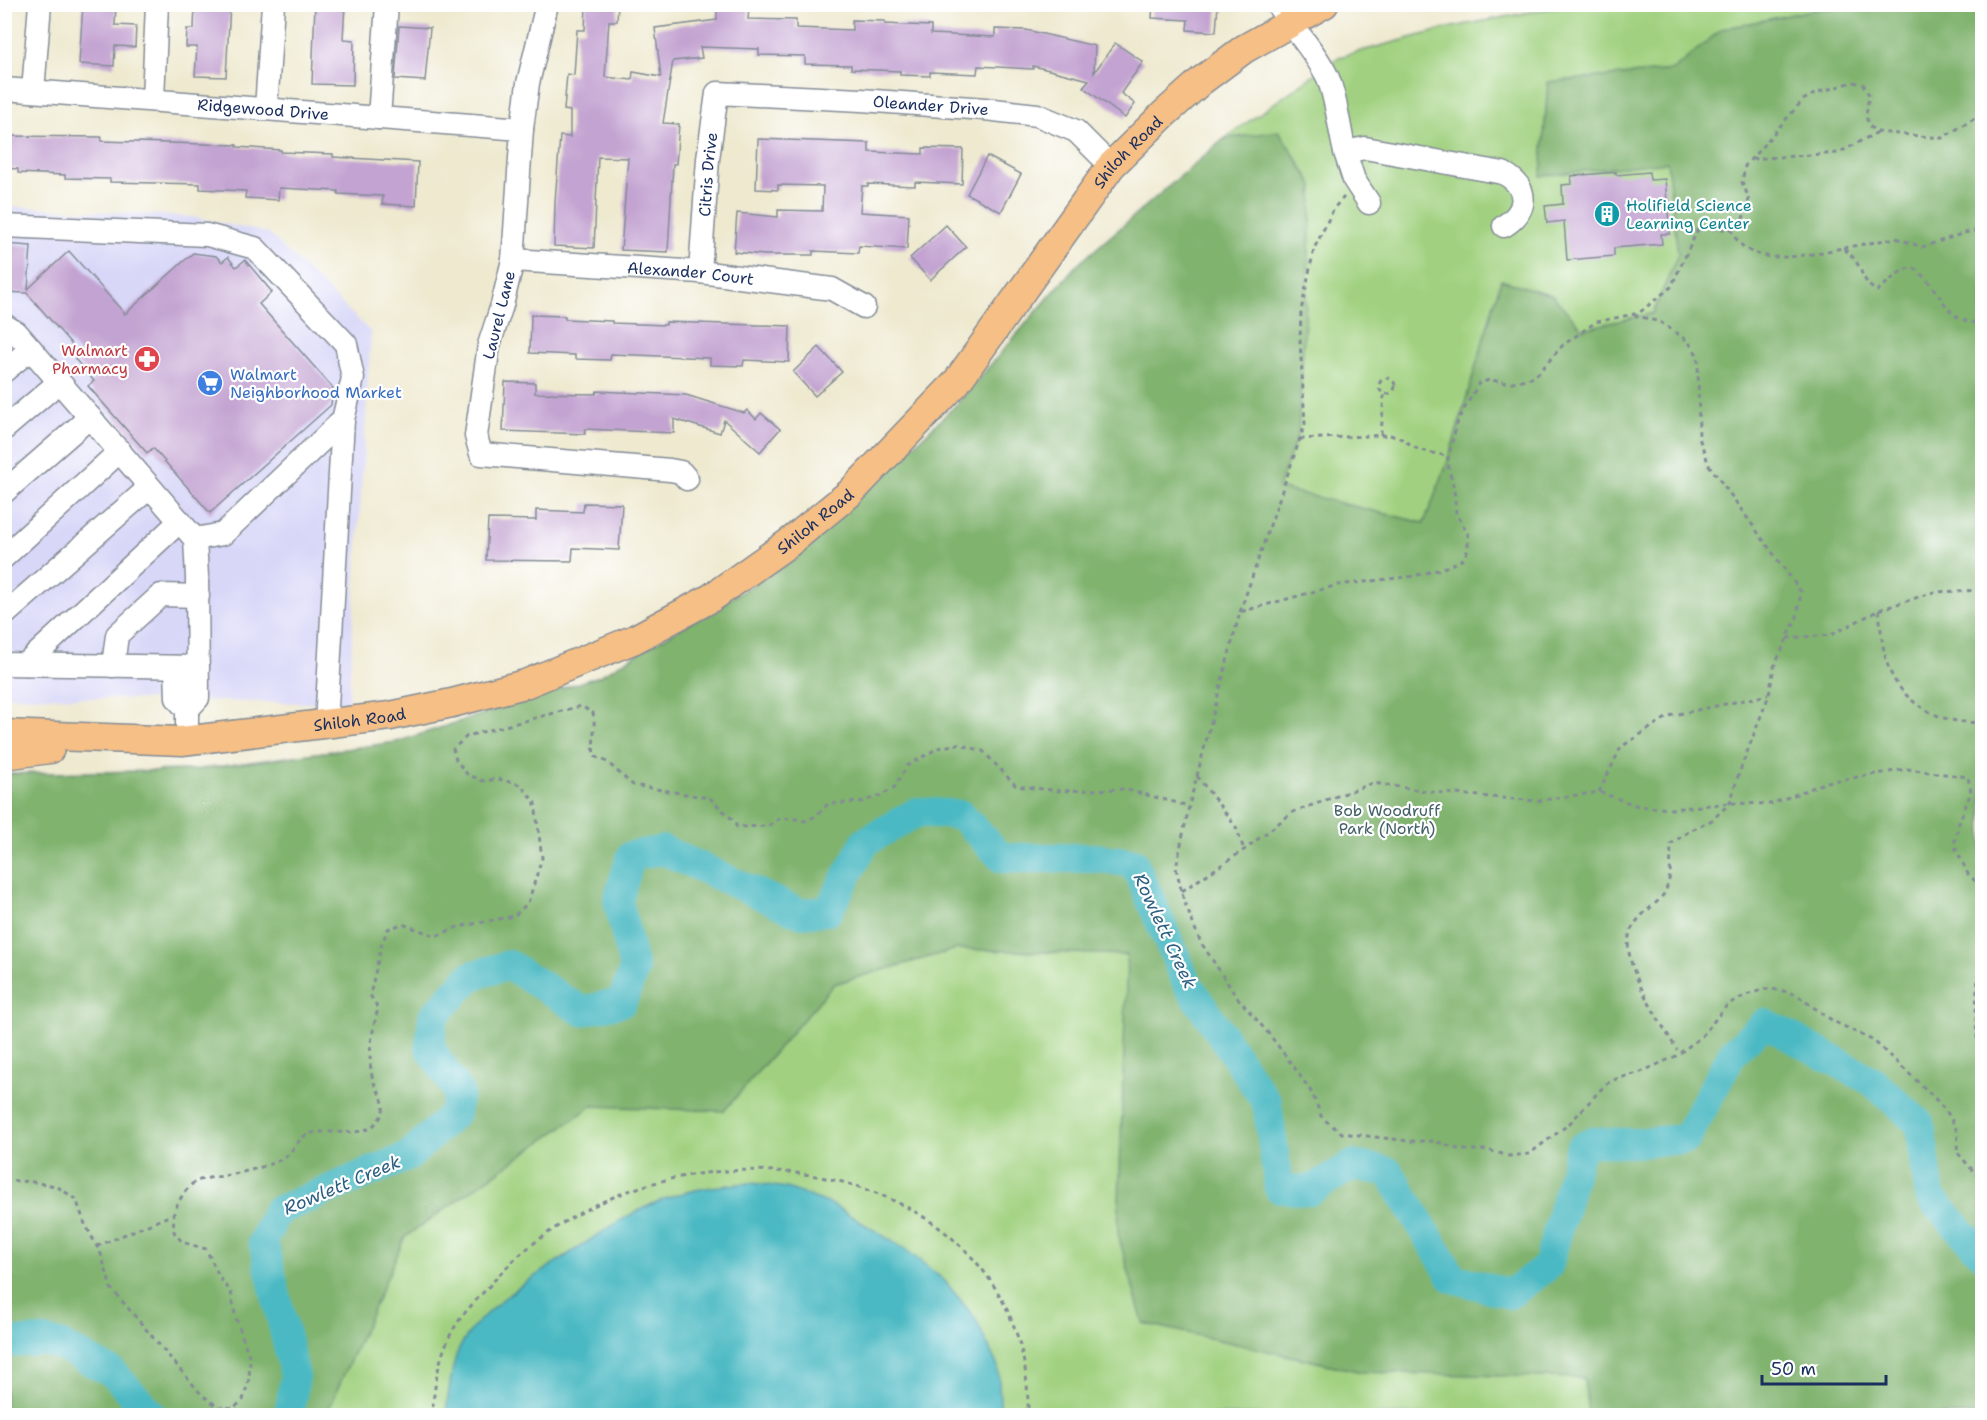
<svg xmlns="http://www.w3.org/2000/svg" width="1987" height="1420" font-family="'Shantell Sans',sans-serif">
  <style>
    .built { fill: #d8d7f8 }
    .green { fill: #a1d180; stroke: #5e806f; stroke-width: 1.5 }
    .forest { fill: #80b36e; stroke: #4e7166; stroke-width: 1.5 }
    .water { fill: #4bb9c3; stroke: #337490; stroke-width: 1.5 }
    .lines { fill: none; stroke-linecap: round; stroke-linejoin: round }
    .river { stroke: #4bb9c3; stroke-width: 30 }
    .building { fill: #c3a3d1 }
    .minor-casing { stroke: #848c96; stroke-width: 25 }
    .major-casing { stroke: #848c96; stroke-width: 31 }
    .path { stroke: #848c96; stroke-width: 3; stroke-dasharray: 4.5 4.5; stroke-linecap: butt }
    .minor { stroke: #fff; stroke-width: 22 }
    .major { stroke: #f5bf86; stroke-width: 28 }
    .labels { text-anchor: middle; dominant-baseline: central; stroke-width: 4.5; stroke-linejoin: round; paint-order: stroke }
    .street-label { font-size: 16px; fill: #1b2f5e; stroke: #fff }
    .culture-label { font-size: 16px; fill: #0d838f; stroke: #fff; text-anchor: start }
    .health-label { font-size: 16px; fill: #be3a42; stroke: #fff; text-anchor: end }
    .shop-label { font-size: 16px; fill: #366cbe; stroke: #fff; text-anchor: start }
    .park-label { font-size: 16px; fill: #436068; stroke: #fff }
    .water-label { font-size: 18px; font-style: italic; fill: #2c5f81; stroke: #fff }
  </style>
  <rect width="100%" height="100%" fill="#fff"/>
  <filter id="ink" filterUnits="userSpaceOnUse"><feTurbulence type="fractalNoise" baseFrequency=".0167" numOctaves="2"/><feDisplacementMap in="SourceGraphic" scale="12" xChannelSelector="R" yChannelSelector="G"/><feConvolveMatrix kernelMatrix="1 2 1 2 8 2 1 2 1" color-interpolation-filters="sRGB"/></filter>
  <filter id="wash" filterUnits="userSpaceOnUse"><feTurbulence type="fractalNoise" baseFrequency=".008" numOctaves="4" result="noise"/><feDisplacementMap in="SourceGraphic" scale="24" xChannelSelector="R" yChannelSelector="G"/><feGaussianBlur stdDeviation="1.35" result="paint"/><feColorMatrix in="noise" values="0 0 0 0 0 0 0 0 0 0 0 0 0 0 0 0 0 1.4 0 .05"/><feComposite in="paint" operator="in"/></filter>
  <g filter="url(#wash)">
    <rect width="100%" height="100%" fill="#eee9cf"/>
    <polygon class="built" points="4,206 193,217 268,233 371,332 348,704 5,696"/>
    <polygon class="green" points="1958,4 1982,1415 5,1415 4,774 194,770 397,742 600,676 793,561 957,404 1075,267 1224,139 1339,57 1448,28 1567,5"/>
    <polygon class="forest" points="1867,4 1982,5 1982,1415 1588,1415 1584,1378 1362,1372 1143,1323 1118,1234 1127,955 957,949 834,984 724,1111 592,1106 405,1237 326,1415 5,1415 4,774 194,770 397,742 600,676 793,561 957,404 1075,267 1224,139 1279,131 1313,185 1298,434 1278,488 1424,523 1448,461 1501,280 1552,295 1583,329 1653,313 1678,254 1667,162 1541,176 1548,82 1673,70 1722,29 1807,11"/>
    <path class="water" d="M752,1183L787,1188L833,1205L905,1249L944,1280L975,1318L998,1367L1001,1415H446C448,1398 451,1364 459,1349C480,1308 531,1279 569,1254C601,1233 631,1211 667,1198C695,1188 723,1185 752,1183Z"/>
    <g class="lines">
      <g class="river">
        <polyline points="4,1343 44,1341 62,1346 113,1373 153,1416"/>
        <polyline points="286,1416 290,1410 295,1376 263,1241 277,1211 409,1156 455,1113 459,1093 430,1048 433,1017 471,976 509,965 582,1011 622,1002 634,969 618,900 631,856 663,850 800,913 828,911 865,842 917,812 961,815 1002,858 1096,858 1134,863 1187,983 1267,1103 1279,1188 1309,1191 1353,1165 1389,1172 1453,1278 1510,1294 1548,1266 1580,1149 1591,1142 1634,1143 1686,1139 1733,1052 1765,1023 1872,1081 1920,1124 1930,1197 1982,1254"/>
      </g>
    </g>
    <g id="blocks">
      <g class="building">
        <polygon points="83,4 116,4 115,25 136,26 135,47 115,46 114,66 79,64"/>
        <polygon points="195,4 230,4 226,77 195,76 197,47 186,47 187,29 194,29"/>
        <polygon points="315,4 345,4 343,39 354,40 353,85 312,84"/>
        <polygon points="586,4 618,4 617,21 609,21 605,77 632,80 633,72 661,77 655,28 717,20 717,7 749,8 748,19 796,20 796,28 852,30 852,20 885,21 885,24 931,26 931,34 995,37 995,29 1026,30 1095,46 1094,73 1115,43 1143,62 1121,93 1135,104 1125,118 1083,87 1089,80 1033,66 1033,69 978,66 977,74 930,72 930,76 900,75 900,71 851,69 851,65 805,64 805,56 759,55 759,49 700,47 702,58 673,61 663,123 679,124 676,164 673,164 668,252 621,250 628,158 598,157 594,248 554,246 555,202 560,136 570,137 570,111 564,110 567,74 574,75 577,30 585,30"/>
        <polygon points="1153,4 1218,4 1216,32 1187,30 1188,20 1152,18"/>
        <polygon points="399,26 430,28 425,81 395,79"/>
        <polygon points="4,136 102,137 101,141 237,145 237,147 281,150 281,152 333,154 333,157 418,162 416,206 382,204 383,196 338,194 338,191 279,188 278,200 245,198 246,191 200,189 200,184 110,182 110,179 65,178 65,175 18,173 18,169 4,168"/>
        <polygon points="758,139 869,143 869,152 923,154 923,148 963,149 962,184 915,182 915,186 868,184 868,186 862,186 860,212 909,215 907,249 859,246 858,253 813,251 813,255 765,255 734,252 737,213 778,217 778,210 822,211 823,186 778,185 778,190 756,189"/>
        <polygon points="987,156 1021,174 1001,212 967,194"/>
        <polygon points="1616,172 1616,175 1649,172 1650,180 1665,179 1670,234 1661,234 1662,244 1614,248 1614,256 1567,260 1564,221 1547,223 1545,206 1563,204 1562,185 1572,184 1571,176"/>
        <polygon points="946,225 966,247 930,280 910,258"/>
        <polygon points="4,244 31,246 28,289 69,251 125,314 193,253 216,256 222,262 228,257 236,267 245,260 272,292 259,304 333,388 331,405 210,513 153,448 147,453 88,386 94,381 75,359 80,354 27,293 4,292"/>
        <polygon points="531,315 565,316 565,319 612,321 612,323 666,325 666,322 790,326 789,362 744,360 743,366 710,365 710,358 611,354 610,360 575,359 575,355 530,353"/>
        <polygon points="819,347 842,372 815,396 793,372"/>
        <polygon points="505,382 535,383 535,393 596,394 597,391 686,395 744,413 747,410 756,419 761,413 780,429 760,452 724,420 720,433 674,419 674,433 585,429 585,434 503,431"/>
        <polygon points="584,503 622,504 619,550 573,548 572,561 486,560 488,519 536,520 536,510 583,512"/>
      </g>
    </g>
  </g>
  <g filter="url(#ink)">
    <use href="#blocks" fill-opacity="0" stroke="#848c96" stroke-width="1.5"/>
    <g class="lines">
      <g class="minor-casing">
        <g id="minor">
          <polyline points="547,4 528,83 522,129 513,260 502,305 489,345 476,436 481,454 670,470 681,472 687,479"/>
          <path d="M1277,4C1293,29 1316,52 1328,78C1337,101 1339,128 1345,152"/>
          <path id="s1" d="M4,89L522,129"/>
          <polyline points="33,91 40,4"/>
          <polyline points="153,100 157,4"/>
          <polyline points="266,109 273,4"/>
          <polyline points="379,118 387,4"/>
          <path d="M1369,203L1354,180L1345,152L1365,148L1503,173C1530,187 1528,211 1504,226"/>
          <polyline points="4,226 207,235 255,248 346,344 353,378 343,420 223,534 195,539"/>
          <path id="s2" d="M513,260L700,272L832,289L864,307"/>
          <path id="s3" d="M700,272L708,159L717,93L861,100L985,109L1037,115L1076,131L1111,166"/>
          <polyline points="4,325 17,333 195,539 197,577 198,698 187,710"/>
          <polyline points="4,371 31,349"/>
          <polyline points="4,429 59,382"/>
          <polyline points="4,492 90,417"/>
          <polyline points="4,557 120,451"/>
          <polyline points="4,615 150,487"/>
          <polyline points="4,664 198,667"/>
          <polyline points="26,664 180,521"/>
          <polyline points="113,666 117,635 161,595 198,596"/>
          <polyline points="176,667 177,698 187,710 187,725"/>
          <polyline points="326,725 343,420"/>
        </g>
      </g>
      <g class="major-casing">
        <g id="major">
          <path id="s4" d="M4,734L182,741L390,716L452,703L525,684L635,639L711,598L790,542L850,493L956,383L1111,166L1164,114L1201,81L1244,49L1324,4"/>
          <polyline points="4,755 50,749"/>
        </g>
      </g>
      <g class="path">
        <path d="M1982,114L1942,138L1878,132L1869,126L1866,116L1869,95L1863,84L1853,82L1816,93L1803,100L1745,166L1742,182L1748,196L1749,206L1742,220L1732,231C1749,272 1809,254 1843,248C1848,253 1854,257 1857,263C1863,274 1865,285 1877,291L1904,269L1914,268C1921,274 1929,281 1934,289C1950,310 1953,322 1982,323"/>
        <polyline points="1752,159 1838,153 1878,132"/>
        <polyline points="1734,229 1698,229 1671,287 1639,313 1596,322 1563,345 1535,377 1508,383 1490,380 1479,383 1458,420 1447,461 1454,489 1456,513 1468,534 1468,550 1462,560 1441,569 1414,576 1338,585 1240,612 1189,806 1176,868 1184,901 1200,941 1236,996 1269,1034 1294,1067 1312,1093 1322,1118 1342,1133 1409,1141 1435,1141 1461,1150 1488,1150 1509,1156 1529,1154 1569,1124 1606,1084 1616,1079 1641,1072 1676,1056 1701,1037 1728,1004 1749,994 1765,989 1779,990 1795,994 1833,1021 1874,1041 1932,1095 1949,1115 1958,1133 1957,1152 1982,1181"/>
        <polyline points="1843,248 1896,238 1922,247 1968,232 1982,230"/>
        <path d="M1634,315L1660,322L1688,341L1698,356L1699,438L1709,465L1801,592L1797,617L1774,667L1769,695L1739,773L1730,803L1712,820L1688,832L1671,844C1670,864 1673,887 1658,901C1648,910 1639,916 1632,928C1615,958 1661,1022 1677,1050"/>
        <circle cx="1387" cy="386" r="8"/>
        <polyline points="1381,435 1384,395"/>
        <polyline points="1300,439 1390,435 1400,438 1419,450 1447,456"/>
        <path d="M1879,610C1881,629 1882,649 1888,666C1901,704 1944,726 1982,722"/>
        <polyline points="1240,612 1305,424 1300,341 1301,311 1314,249 1334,208 1344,197"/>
        <polyline points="1787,638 1831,635 1879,610 1934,592 1982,590"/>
        <polyline points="1197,776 1236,827 1244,850"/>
        <polyline points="1599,792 1621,747 1669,716 1768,695"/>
        <polyline points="1182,891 1244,850 1293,812 1373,783 1433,792 1537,801 1599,792 1638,806 1671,809 1730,803 1771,804 1827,782 1907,769 1968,777 1971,792 1959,823 1954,845 1968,874 1982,887"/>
        <path d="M1982,945C1978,975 1971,1032 1982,1060"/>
        <path d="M4,1180L33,1182L56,1186L76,1199L85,1224L101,1254L111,1288L201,1394L218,1407L234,1408L243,1400L249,1379L250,1359L235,1315L231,1292L221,1280L206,1249L182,1242L174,1232C174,1227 173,1219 174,1214C176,1204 187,1185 197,1181C205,1178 216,1177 224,1176C244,1172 263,1168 282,1159C294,1153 297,1136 312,1133C333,1128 366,1141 380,1118C390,1101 375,1092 372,1076C367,1052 373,1031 378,1008L370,995L382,943L388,929L402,924L436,936L458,927L514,916L528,903L542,858L535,803L521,785L498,779L483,781L467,774L456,760L453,749L467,736L581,706L593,713C596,728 592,741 594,756L607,762L633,785L710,798L732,819L737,827L768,826L779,819L791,818L805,821L816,816L828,804L860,802L880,796L894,788L907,766L938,748L958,744L983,751L1016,786L1061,791L1124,789L1189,806"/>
        <polyline points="97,1246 174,1214"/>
        <path d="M432,1416C434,1390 437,1364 448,1340C457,1318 476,1301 492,1283C531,1237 590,1202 647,1185C817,1135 1033,1212 1028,1416"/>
      </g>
      <use href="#minor" class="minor"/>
      <use href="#major" class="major"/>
    </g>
  </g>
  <defs>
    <g id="building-disc" transform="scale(1.35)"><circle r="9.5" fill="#0f9aa8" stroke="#fff"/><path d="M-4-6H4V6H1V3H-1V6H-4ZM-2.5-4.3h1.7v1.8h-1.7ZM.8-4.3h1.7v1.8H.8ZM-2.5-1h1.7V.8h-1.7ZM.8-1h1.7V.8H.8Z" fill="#fff"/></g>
    <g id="pharmacy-disc" transform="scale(1.35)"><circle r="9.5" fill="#e0444e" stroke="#fff"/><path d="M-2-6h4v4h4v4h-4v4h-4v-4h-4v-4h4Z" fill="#fff"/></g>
    <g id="supermarket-disc" transform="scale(1.35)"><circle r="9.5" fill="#3f7fe0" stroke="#fff"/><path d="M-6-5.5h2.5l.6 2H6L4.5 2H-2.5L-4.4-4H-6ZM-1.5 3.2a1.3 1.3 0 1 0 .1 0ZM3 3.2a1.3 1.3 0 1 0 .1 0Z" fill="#fff"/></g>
  </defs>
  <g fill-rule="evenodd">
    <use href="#building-disc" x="1607" y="214"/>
    <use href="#pharmacy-disc" x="147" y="359"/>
    <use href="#supermarket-disc" x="210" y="383"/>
  </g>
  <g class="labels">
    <g class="street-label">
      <text stroke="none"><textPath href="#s3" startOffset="394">Oleander Drive</textPath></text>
      <text stroke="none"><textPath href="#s1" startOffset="260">Ridgewood Drive</textPath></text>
      <text stroke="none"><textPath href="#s4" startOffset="1347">Shiloh Road</textPath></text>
      <text stroke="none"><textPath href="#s3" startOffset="98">Citris Drive</textPath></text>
      <text stroke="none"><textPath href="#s2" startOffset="178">Alexander Court</textPath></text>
      <text transform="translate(499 315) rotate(-76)">Laurel Lane</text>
      <text stroke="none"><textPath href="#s4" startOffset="861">Shiloh Road</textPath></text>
      <text stroke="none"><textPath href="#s4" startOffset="357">Shiloh Road</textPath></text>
    </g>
    <g class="culture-label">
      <text x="1626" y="205">Holifield Science<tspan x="1626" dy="18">Learning Center</tspan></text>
    </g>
    <g class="health-label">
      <text x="128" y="350">Walmart<tspan x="128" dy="18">Pharmacy</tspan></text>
    </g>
    <g class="shop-label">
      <text x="230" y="374">Walmart<tspan x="230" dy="18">Neighborhood Market</tspan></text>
    </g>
    <g class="park-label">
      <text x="1387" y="810">Bob Woodruff<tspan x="1387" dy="18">Park (North)</tspan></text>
    </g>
    <g class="water-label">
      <text transform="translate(1165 931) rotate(65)">Rowlett Creek</text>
      <text transform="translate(342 1185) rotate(-23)">Rowlett Creek</text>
    </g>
  </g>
  <rect width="1987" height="1420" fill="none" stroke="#fff" stroke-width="24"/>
  <path d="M1762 1375v9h124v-9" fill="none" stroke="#1b2f5e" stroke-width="3"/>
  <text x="1771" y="1375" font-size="18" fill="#1b2f5e" stroke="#ffffff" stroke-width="4.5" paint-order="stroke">50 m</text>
</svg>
